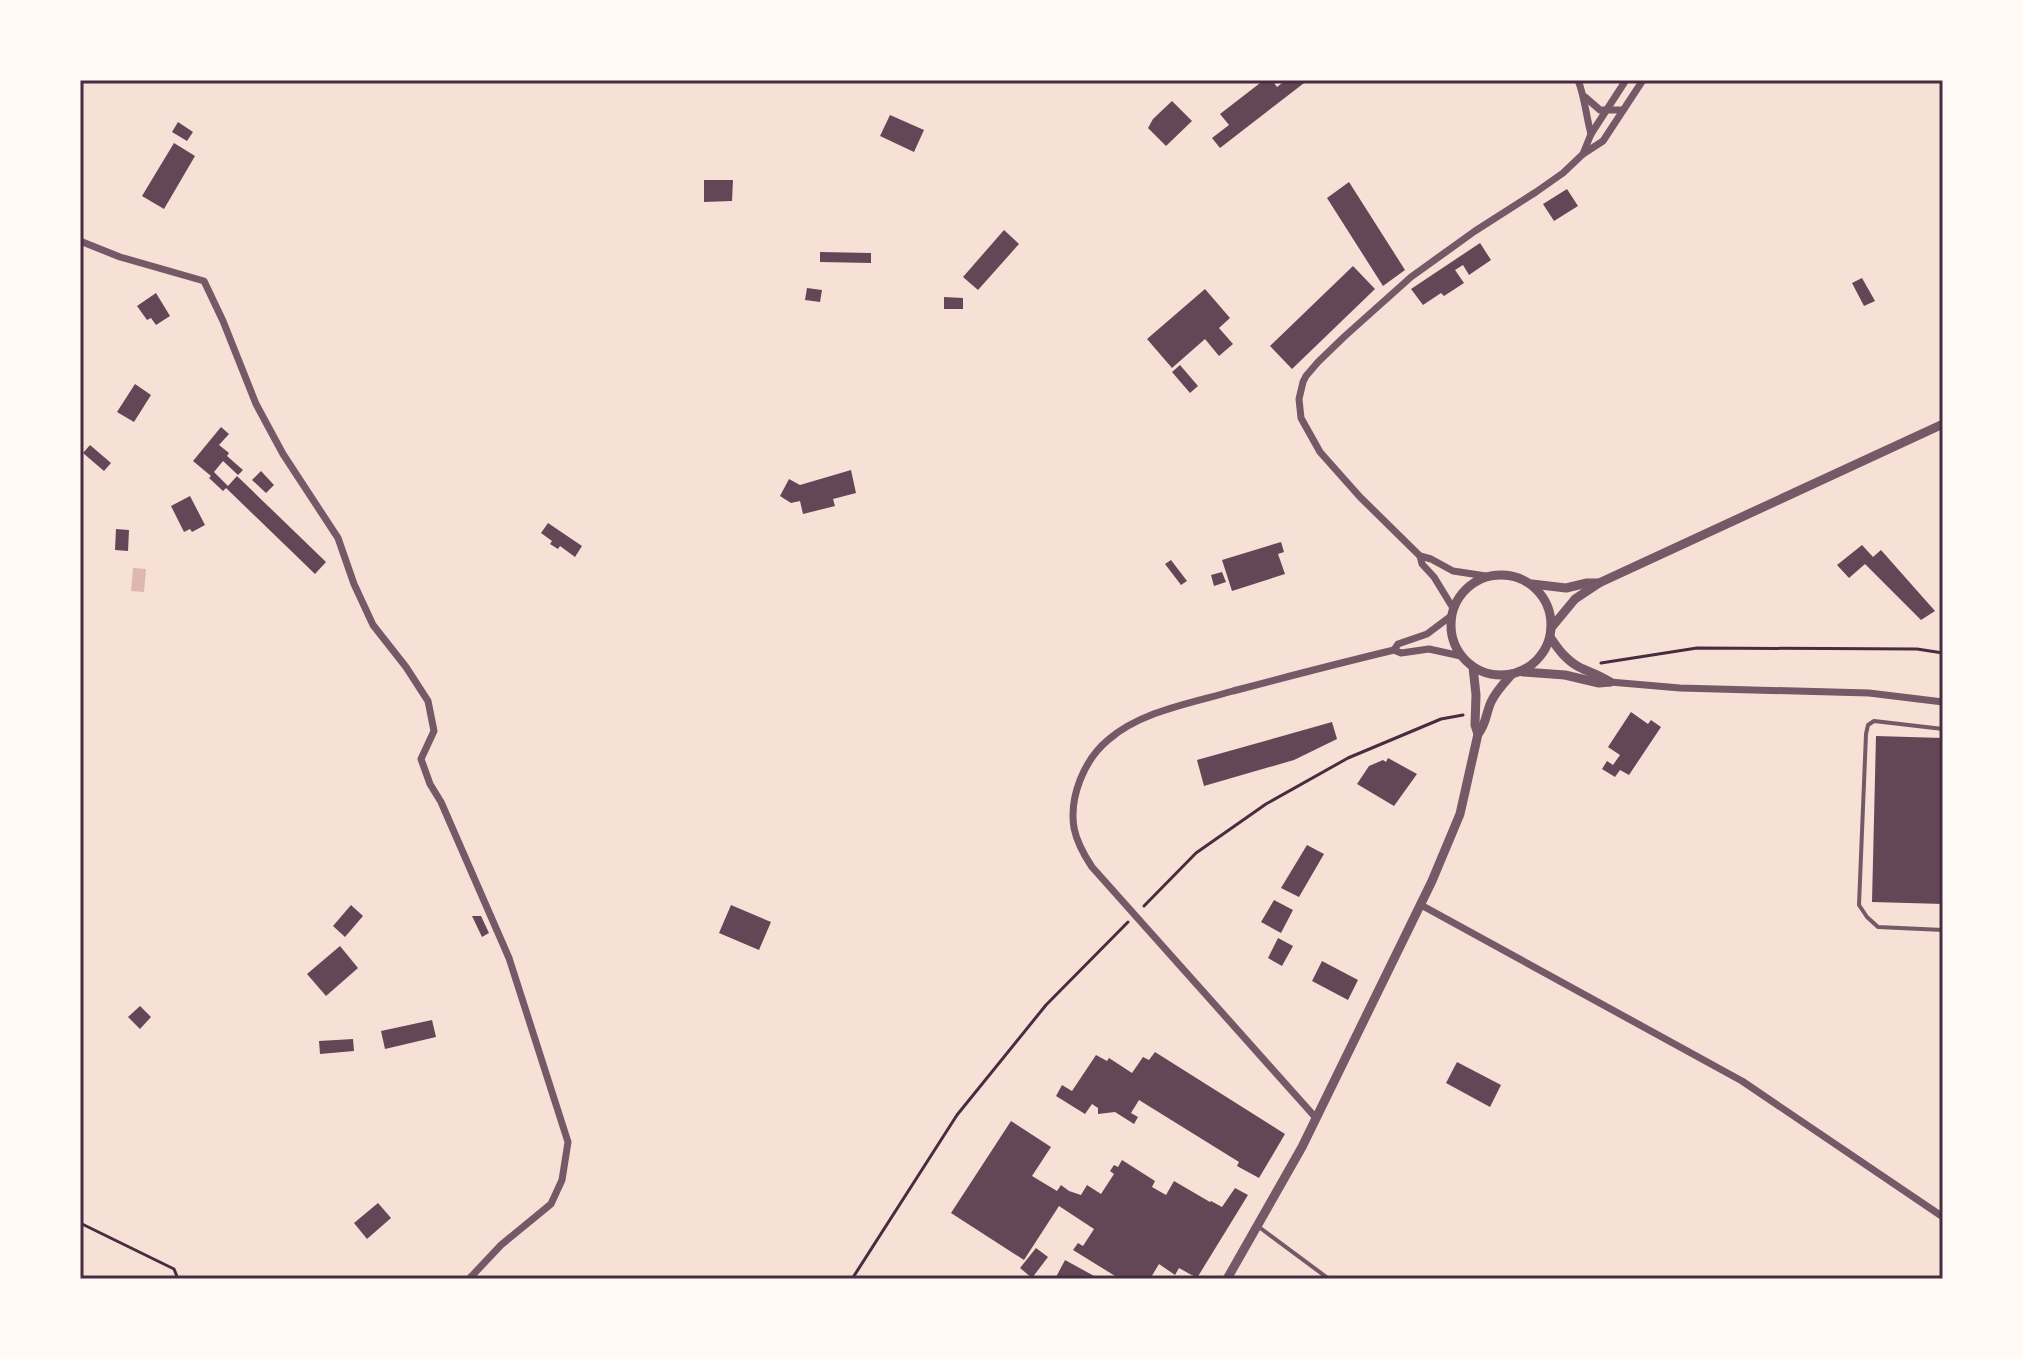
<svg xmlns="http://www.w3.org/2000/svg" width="2023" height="1359" font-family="Figtree,sans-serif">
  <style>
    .water { fill: #dcb8b0 }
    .building { fill: #644757 }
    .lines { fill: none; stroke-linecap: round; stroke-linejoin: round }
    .path { stroke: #4a2c40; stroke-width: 3 }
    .service { stroke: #755966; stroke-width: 4 }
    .minor { stroke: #755966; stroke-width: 7 }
    .tertiary { stroke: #755966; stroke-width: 9 }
    .neatline { fill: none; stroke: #4a2c40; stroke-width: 3 }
  </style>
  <rect width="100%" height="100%" fill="#f7e1d7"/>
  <polygon class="water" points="133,568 146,569 144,592 131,591"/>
  <g class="building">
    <polygon points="1264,80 1272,80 1277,87 1286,80 1308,80 1220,148 1212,138 1229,125 1220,114"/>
    <polygon points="1172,101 1192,121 1166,146 1148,128 1153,119"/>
    <polygon points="890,115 924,130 914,152 880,136"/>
    <polygon points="178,122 193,132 187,141 172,132"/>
    <polygon points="174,143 195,156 164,209 142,196"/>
    <polygon points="704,180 733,180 732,201 704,202"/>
    <polygon points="1349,182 1405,270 1383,286 1327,198"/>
    <polygon points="1567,189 1578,206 1554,221 1543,204"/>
    <polygon points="1004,230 1019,244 978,290 963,277"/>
    <polygon points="1480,243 1491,260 1469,275 1463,265 1455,270 1464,283 1444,296 1441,293 1423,305 1411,289"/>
    <polygon points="820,252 871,253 871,263 820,262"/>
    <polygon points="1353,266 1375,289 1292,369 1270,346"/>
    <polygon points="1862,278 1875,301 1864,306 1852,283"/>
    <polygon points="807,288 822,290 820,302 805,300"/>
    <polygon points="1205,289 1230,318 1219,328 1233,344 1219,356 1205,339 1172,368 1147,339"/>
    <polygon points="156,293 170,316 156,325 151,318 147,320 137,306"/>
    <polygon points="944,297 963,298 963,309 944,309"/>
    <polygon points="1180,365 1198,386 1190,393 1172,372"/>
    <polygon points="135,384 151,395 134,422 117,412"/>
    <polygon points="221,427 229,434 219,445 229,453 227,456 243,470 238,475 223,461 214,472 228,486 237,476 326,562 315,574 226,488 223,491 209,478 211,476 193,461"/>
    <polygon points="90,445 111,463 104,471 83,453"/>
    <polygon points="851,470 856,493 833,499 835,506 803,514 800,501 791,503 780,496 789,479 800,485"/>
    <polygon points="261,471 274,485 266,493 252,480"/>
    <polygon points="190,496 205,525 192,532 190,529 184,532 171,506"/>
    <polygon points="548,523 582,546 575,557 560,546 558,549 550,544 552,541 541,533"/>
    <polygon points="116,529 129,530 128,551 115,550"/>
    <polygon points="1281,542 1284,552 1278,554 1285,574 1232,591 1222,560"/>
    <polygon points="1862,545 1873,557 1881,550 1935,611 1921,620 1865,564 1849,578 1837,565"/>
    <polygon points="1171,560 1187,581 1181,585 1165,564"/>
    <polygon points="1222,572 1226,582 1214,586 1211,575"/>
    <polygon points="1631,712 1648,724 1651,720 1661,727 1629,775 1620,770 1615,777 1602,769 1607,761 1613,765 1620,755 1608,747"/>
    <polygon points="1332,722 1337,739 1294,760 1204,786 1197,760"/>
    <polygon points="1876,736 1943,738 1943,904 1872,902"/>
    <polygon points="1388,758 1417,774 1394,806 1357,784 1369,766 1383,760 1386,762"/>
    <polygon points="1307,845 1324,854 1299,897 1281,888"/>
    <polygon points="1274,900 1293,910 1281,933 1261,922"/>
    <polygon points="351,905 363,916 345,937 333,926"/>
    <polygon points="731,905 771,922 759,950 719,933"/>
    <polygon points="472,916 481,916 489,933 482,937"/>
    <polygon points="1278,938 1293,946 1282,966 1268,958"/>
    <polygon points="340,946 358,968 326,996 307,974"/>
    <polygon points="1322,961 1358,980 1348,1000 1312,981"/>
    <polygon points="140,1006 151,1017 140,1029 128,1017"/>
    <polygon points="432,1020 436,1037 385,1049 381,1031"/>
    <polygon points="353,1039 354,1051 320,1054 319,1041"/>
    <polygon points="1155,1052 1285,1134 1259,1178 1237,1166 1239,1162 1139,1100 1131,1113 1138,1117 1134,1124 1115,1112 1098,1114 1098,1108 1092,1104 1085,1114 1056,1096 1062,1085 1072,1091 1096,1055 1107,1061 1109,1058 1132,1073 1143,1057 1149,1060"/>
    <polygon points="1457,1062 1501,1085 1490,1107 1446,1083"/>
    <polygon points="1011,1121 1051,1147 1032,1176 1057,1191 1061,1185 1069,1191 1081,1195 1087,1185 1101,1194 1114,1174 1110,1171 1114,1165 1118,1167 1122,1160 1155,1181 1152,1187 1166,1195 1174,1181 1210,1202 1211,1201 1222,1207 1235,1188 1248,1195 1197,1278 1179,1268 1175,1275 1159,1264 1150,1279 1120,1279 1073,1250 1078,1243 1083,1246 1094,1229 1059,1206 1024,1260 951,1213"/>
    <polygon points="378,1203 391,1218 367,1239 354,1223"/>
    <polygon points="1036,1248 1048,1257 1032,1278 1020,1268"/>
    <polygon points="1065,1260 1096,1277 1094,1279 1055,1279"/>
  </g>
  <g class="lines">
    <g class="path">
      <polyline points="1601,663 1697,648 1917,649 1943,653"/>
      <polyline points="1144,906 1196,853 1266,804 1348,758 1441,719 1463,715"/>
      <polyline points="80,1223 174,1269 178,1279"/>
      <polyline points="852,1279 957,1115 1046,1005 1128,922"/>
    </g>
    <g class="service">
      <polyline points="1943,729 1874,721 1868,725 1866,734 1859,905 1867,917 1878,927 1943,930"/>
      <polyline points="1259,1227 1329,1279"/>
    </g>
    <g class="minor">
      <path d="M1578,80C1585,98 1586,116 1591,134"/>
      <polyline points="1585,97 1600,110 1623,110"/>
      <polyline points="1583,154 1591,134 1626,80"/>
      <polyline points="80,241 120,257 204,281 223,321 256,404 283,454 338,538 354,584 373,625 406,667 428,701 434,731 421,759 430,784 441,802 509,958 568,1142 562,1180 551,1204 501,1245 469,1279"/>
      <polyline points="1420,556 1431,559 1453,571 1486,576"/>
      <polyline points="1453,608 1434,577 1422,564 1420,556 1360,497 1320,452 1301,418 1299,399 1303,382 1306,376 1318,362 1345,336 1411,277 1475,231 1536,192 1563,173 1583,154 1603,141 1643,80"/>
      <polyline points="1394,650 1398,644 1427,634 1451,616"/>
      <polyline points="1610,682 1680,688 1869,693 1943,702"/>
      <polyline points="1421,905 1742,1081 1943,1217"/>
      <path d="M1316,1118L1092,867C1084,855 1077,843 1074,828C1069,797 1084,760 1108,740C1141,711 1192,703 1233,691C1286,677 1340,663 1394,650L1401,653L1429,649L1461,656"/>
    </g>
    <g class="tertiary">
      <circle cx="1501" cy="625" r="50"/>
      <polyline points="1532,584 1566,588 1587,583 1599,583"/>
      <polyline points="1551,628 1575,599 1599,583 1943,424"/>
      <path d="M1550,637C1558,649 1566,660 1579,667C1589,672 1600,675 1610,682"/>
      <polyline points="1473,667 1476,695 1475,725 1478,734"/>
      <polyline points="1523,672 1565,675 1599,683 1610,682"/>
      <path d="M1227,1279L1302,1147L1432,881L1460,814L1478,734C1486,725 1486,713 1491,702C1496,691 1504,683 1512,674"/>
    </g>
  </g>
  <rect width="2023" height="1359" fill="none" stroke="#fffaf5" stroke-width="164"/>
  <rect x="82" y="82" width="1859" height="1195" class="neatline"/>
</svg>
